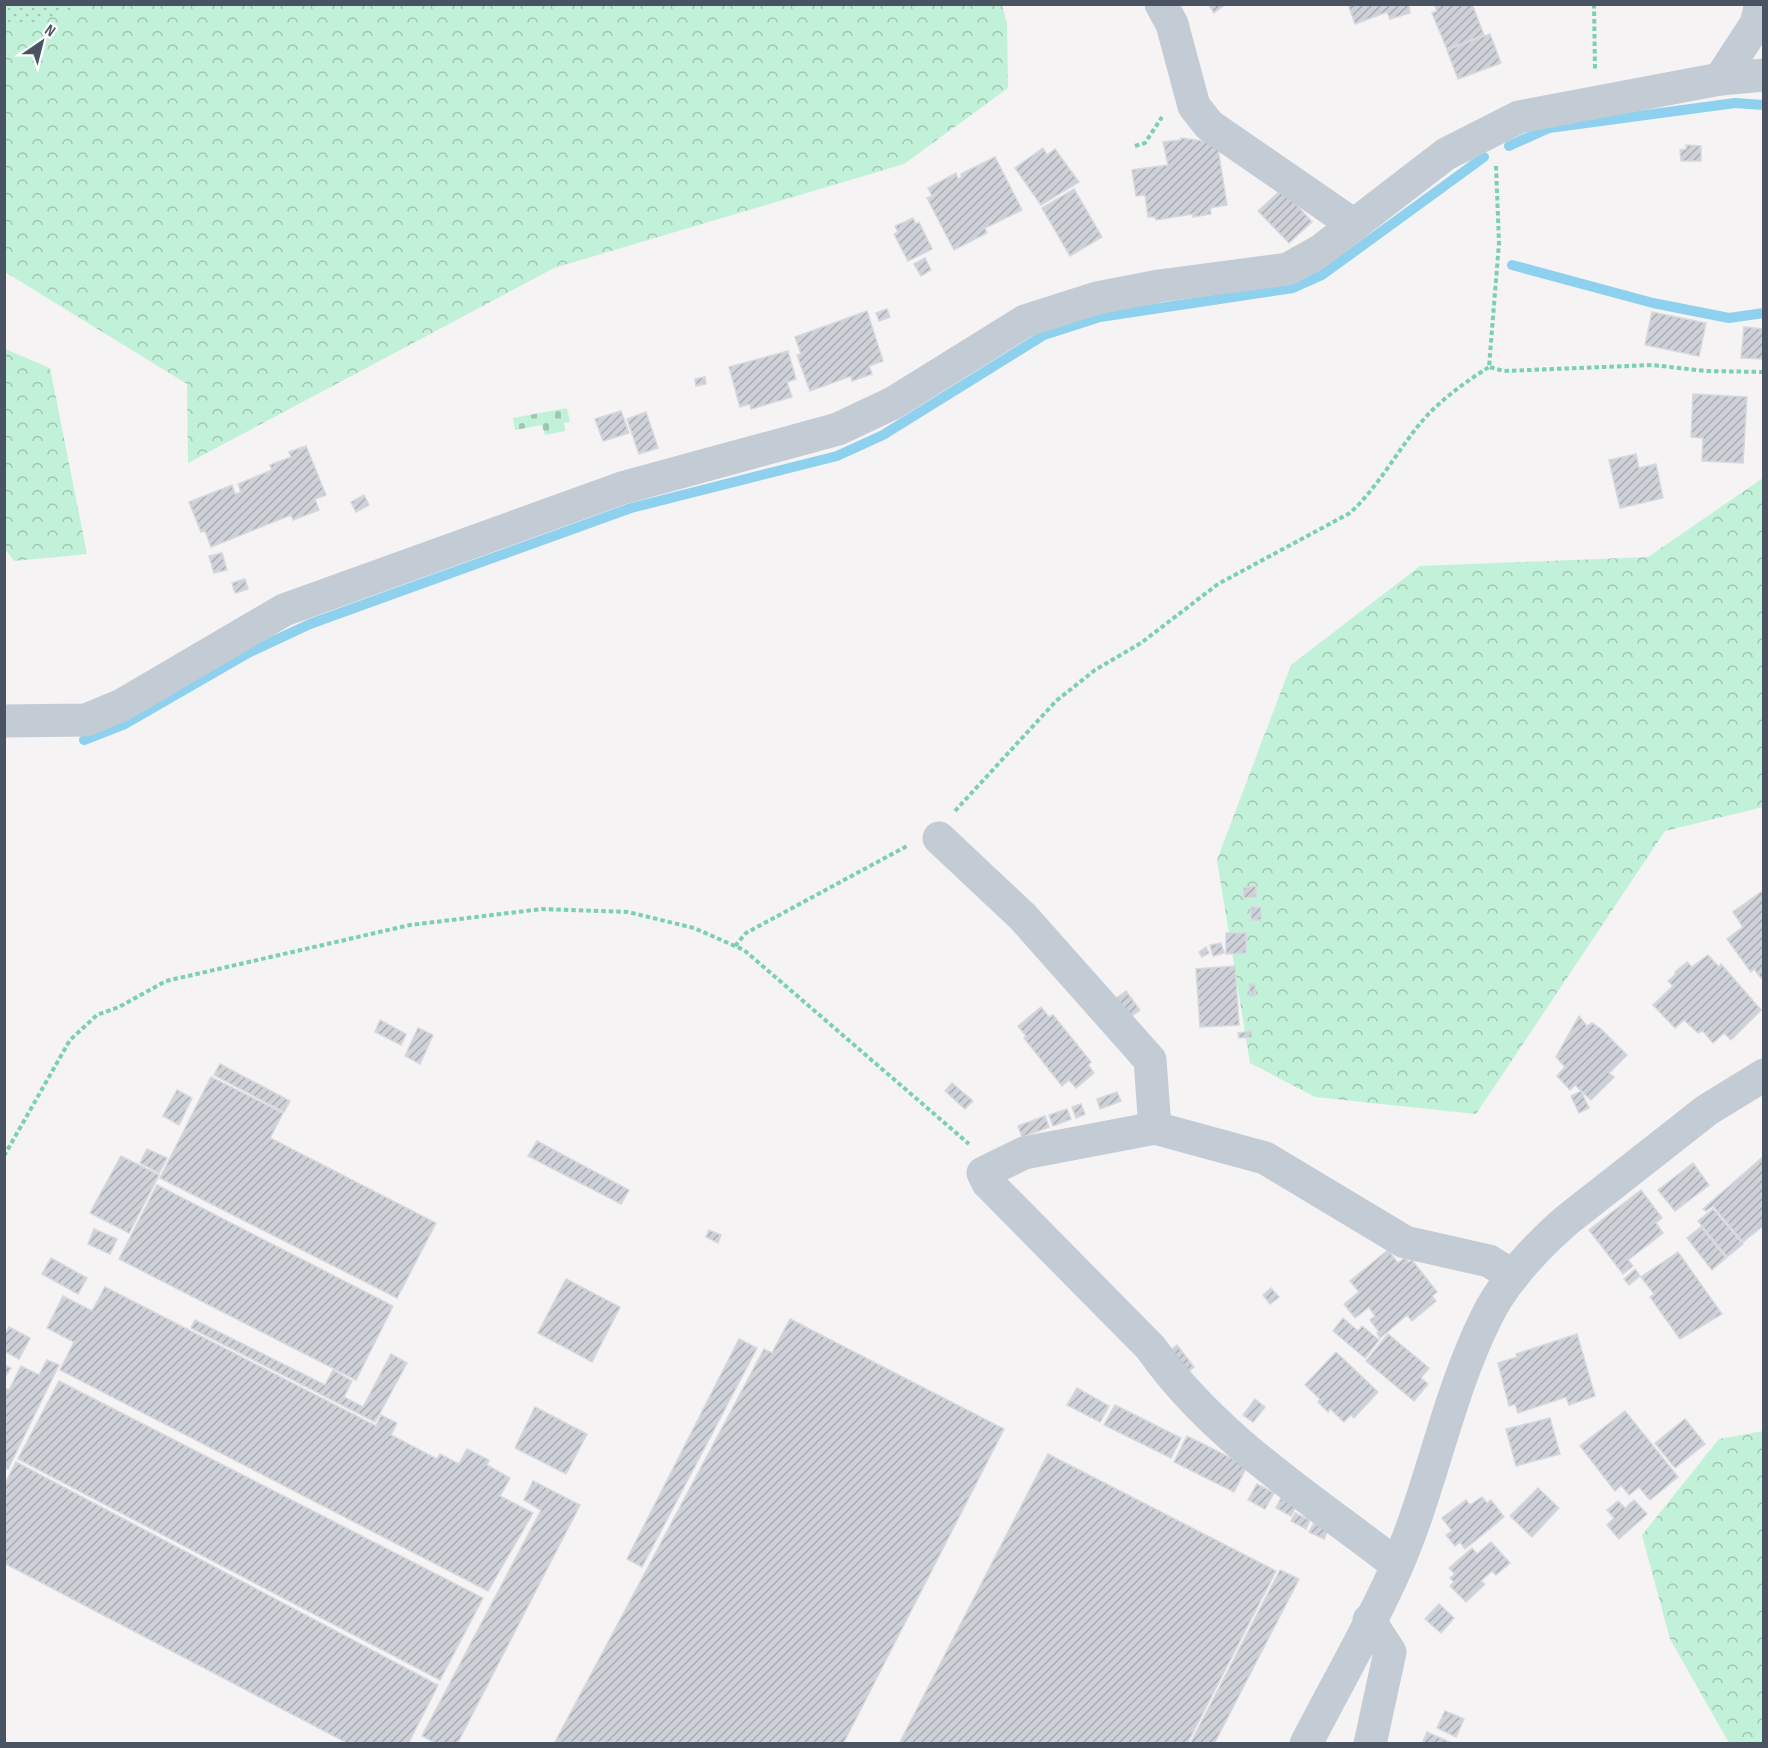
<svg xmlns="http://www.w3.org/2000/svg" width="1768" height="1748" font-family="'Sofia Sans Condensed',sans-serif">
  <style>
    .forest { fill: url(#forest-crowns) }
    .cemetery { fill: url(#cemetery-stones) }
    .park { fill: url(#park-dots) }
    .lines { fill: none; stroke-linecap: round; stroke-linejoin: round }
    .stream { stroke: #8ed1ef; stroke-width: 10 }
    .building { fill: url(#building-hatch); stroke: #d6d8de; stroke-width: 1.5 }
    .path { stroke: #79d1ae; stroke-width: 4; stroke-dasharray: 4.5 3; stroke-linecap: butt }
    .minor { stroke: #c3cbd4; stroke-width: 33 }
  </style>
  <defs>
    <pattern id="forest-crowns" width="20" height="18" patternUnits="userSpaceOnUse" patternTransform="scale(1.5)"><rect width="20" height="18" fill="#c2f1d9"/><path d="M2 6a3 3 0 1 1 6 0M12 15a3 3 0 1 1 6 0" fill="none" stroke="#a0c6b3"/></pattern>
    <pattern id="cemetery-stones" width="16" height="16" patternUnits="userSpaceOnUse" patternTransform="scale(1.5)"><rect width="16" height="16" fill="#c2f1d9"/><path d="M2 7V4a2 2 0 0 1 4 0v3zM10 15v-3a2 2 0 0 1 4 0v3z" fill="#a0c6b3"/></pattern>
    <pattern id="park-dots" width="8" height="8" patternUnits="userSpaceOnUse" patternTransform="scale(1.5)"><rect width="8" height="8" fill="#c2f1d9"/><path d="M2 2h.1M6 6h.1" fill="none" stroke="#a0c6b3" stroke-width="1.8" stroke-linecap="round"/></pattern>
    <pattern id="building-hatch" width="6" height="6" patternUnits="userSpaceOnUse" patternTransform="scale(1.5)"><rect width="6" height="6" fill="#ced1d7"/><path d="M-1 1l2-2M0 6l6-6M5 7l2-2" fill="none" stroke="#a9acb2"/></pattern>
  </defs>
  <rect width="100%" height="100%" fill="#f5f3f3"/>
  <g class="forest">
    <polygon points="4,5 1002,5 1007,23 1008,88 904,164 554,268 188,463 187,384 5,272"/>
    <polygon points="5,349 50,368 87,554 14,561 5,549"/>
    <polygon points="1763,478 1763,807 1665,831 1476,1114 1315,1097 1250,1063 1217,860 1291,665 1420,566 1648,557"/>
    <polygon points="1763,1431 1763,1743 1729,1743 1670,1639 1642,1535 1719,1439"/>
  </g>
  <polygon class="cemetery" points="567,408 570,422 564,423 565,431 545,435 542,425 515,430 513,418"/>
  <polygon class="park" points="4,5 5,4 81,5 39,22 5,22"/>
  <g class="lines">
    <g class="stream">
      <polyline points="1509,146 1549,128 1735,103 1764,105"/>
      <polyline points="1512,265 1653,303 1729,318 1764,313"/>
      <polyline points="84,740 125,724 250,652 310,624 631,508 837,456 883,435 1044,335 1100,317 1293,288 1322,275 1484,157"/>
    </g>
  </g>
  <g class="building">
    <polygon points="1208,4 1226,4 1214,13"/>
    <polygon points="1348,4 1409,4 1410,13 1390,19 1387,12 1355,24"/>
    <polygon points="1434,4 1472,4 1484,35 1447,49 1432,13 1437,11"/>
    <polygon points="1490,34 1501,63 1458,79 1447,50"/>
    <polygon points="1181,138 1217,143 1227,205 1210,208 1211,214 1193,217 1193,214 1156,220 1155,217 1148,217 1145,195 1136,196 1132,170 1168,165 1163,142 1181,140"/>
    <polygon points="1686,145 1701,146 1701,161 1681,161 1680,150 1686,149"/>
    <polygon points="1043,148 1047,155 1055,149 1079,182 1041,205 1015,168"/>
    <polygon points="995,157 1022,210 985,228 987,233 954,250 927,198 932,196 928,188 956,173 958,179 962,177 961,174"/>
    <polygon points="1074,189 1102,237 1070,256 1042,208"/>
    <polygon points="1282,189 1312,222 1289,243 1258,211"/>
    <polygon points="913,218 916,224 919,222 932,249 908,261 894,234 898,232 895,226"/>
    <polygon points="925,258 931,270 921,276 914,264"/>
    <polygon points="887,309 890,317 879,321 876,313"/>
    <polygon points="867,311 883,361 869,366 872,374 852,381 851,376 810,391 797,355 801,354 795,337"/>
    <polygon points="1652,312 1706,323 1699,356 1645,345"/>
    <polygon points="1744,327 1764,329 1764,359 1741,358"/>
    <polygon points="788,351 796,379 787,382 792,397 751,409 750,404 740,407 729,367"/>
    <polygon points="705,377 706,384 696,386 695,379"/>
    <polygon points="1693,394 1747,397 1743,463 1702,461 1703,438 1691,437"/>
    <polygon points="621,411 629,433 603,441 595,419"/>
    <polygon points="646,412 658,448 639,454 627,419"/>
    <polygon points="306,446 326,495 315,499 319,510 293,520 291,515 211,547 205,531 201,532 189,502 232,485 235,494 241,492 238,484 272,470 270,465 291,457 289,452"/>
    <polygon points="1636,454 1639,468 1656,464 1663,498 1620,508 1609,460"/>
    <polygon points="364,495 369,505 356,512 351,502"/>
    <polygon points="222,553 227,570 214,573 209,556"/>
    <polygon points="245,579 248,589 235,593 232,583"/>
    <polygon points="1256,886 1256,897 1244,898 1243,888"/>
    <polygon points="1764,890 1764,976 1761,978 1754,969 1751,972 1727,939 1743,927 1733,912"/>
    <rect x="1251" y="907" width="10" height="13"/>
    <polygon points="1226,933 1246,933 1246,953 1226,954"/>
    <polygon points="1221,943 1224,953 1213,956 1210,945"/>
    <polygon points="1206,947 1209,953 1202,957 1199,952"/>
    <polygon points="1708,955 1719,967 1721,964 1761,1010 1731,1040 1724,1033 1713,1043 1703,1031 1698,1033 1684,1020 1675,1028 1653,1005 1673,986 1668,981 1676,974 1675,972 1687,962 1692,967"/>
    <polygon points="1235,966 1239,1025 1200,1027 1196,969"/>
    <polygon points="1249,984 1255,984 1255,996 1250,996"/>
    <polygon points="1126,991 1140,1010 1121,1024 1107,1005"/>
    <polygon points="1041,1007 1049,1017 1053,1015 1091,1062 1088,1065 1094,1073 1076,1088 1069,1080 1062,1086 1024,1038 1026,1036 1018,1026"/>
    <polygon points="1579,1016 1587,1026 1592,1023 1601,1029 1627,1055 1609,1073 1614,1077 1591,1100 1575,1085 1570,1090 1557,1076 1565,1067 1556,1057"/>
    <polygon points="380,1020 406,1034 401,1045 375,1032"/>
    <polygon points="418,1028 433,1035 420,1064 405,1056"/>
    <polygon points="1251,1031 1252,1037 1239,1038 1238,1033"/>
    <polygon points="220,1064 290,1101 284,1112 214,1075"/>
    <polygon points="211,1077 283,1113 270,1138 436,1223 397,1298 160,1178"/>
    <polygon points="952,1083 973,1101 965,1109 945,1091"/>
    <polygon points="177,1090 192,1098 179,1125 163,1116"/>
    <polygon points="1581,1091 1589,1108 1579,1113 1571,1096"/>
    <polygon points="1117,1092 1121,1101 1100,1109 1097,1099"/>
    <polygon points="1081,1104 1085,1114 1076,1118 1072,1107"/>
    <polygon points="1067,1109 1071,1119 1053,1126 1049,1115"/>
    <polygon points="1045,1116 1049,1127 1022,1137 1018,1126"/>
    <polygon points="537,1141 629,1190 621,1204 528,1156"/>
    <polygon points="147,1149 167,1158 159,1173 140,1163"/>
    <polygon points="121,1156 159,1175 129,1233 90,1213"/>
    <polygon points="1764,1156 1764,1225 1743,1242 1713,1206 1706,1211 1703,1209"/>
    <polygon points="1693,1163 1709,1185 1675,1211 1658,1190"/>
    <polygon points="157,1185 393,1306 356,1380 119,1259"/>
    <polygon points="1641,1190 1662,1218 1656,1223 1663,1233 1628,1260 1633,1266 1623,1274 1589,1230"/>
    <polygon points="1713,1209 1743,1244 1727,1257 1698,1221"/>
    <polygon points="1701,1227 1726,1258 1712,1270 1687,1238"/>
    <polygon points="94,1229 117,1239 110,1254 88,1244"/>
    <polygon points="709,1230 721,1235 718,1243 706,1237"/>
    <polygon points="1388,1250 1398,1263 1405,1258 1409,1262 1412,1260 1437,1292 1432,1296 1436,1301 1412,1321 1407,1315 1380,1338 1377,1333 1379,1332 1370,1320 1375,1316 1369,1307 1355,1318 1344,1304 1359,1292 1350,1281"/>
    <polygon points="1678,1252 1722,1314 1680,1339 1650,1297 1654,1294 1641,1277"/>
    <polygon points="51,1258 87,1278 78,1294 42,1274"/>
    <polygon points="1635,1269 1640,1276 1629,1285 1624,1279"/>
    <polygon points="566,1279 620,1307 592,1362 538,1333"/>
    <polygon points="105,1287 376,1426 381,1415 397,1423 391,1435 437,1459 440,1454 459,1464 467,1449 489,1460 487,1465 510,1478 500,1496 533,1513 488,1591 60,1370 74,1342 47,1328 63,1296 92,1311"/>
    <polygon points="1271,1288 1279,1297 1270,1304 1263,1295"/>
    <polygon points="1343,1318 1358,1331 1362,1326 1379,1340 1365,1358 1333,1331"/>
    <polygon points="790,1319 1004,1429 843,1744 555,1742 764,1349 772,1353"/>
    <polygon points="195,1320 325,1385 333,1370 352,1381 344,1397 363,1407 391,1354 407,1363 375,1422 191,1328"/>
    <polygon points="9,1327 30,1338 19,1359 4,1351 4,1336"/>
    <polygon points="1388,1334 1429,1368 1421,1378 1428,1384 1414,1401 1366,1361"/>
    <polygon points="1577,1334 1595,1396 1569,1405 1566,1397 1518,1413 1515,1404 1509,1406 1498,1363 1517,1357 1516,1354"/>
    <polygon points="739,1339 757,1348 642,1567 627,1559"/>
    <polygon points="1177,1345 1194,1367 1185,1375 1167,1353"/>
    <polygon points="1336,1352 1378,1392 1354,1418 1351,1415 1344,1422 1330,1409 1328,1412 1318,1402 1320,1399 1305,1385"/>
    <polygon points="47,1360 59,1365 8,1469 4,1467 4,1388 9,1390 21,1366 39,1375"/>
    <polygon points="4,1365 11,1368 5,1377 4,1377"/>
    <polygon points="59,1381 483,1598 440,1680 18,1459"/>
    <polygon points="1077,1388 1109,1406 1100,1422 1067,1405"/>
    <polygon points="1255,1399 1265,1407 1253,1422 1243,1415"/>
    <polygon points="1115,1405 1181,1438 1171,1458 1104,1425"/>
    <polygon points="535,1407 587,1434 566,1474 515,1448"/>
    <polygon points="1625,1411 1678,1477 1650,1500 1639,1487 1629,1495 1621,1485 1615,1491 1580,1446"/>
    <polygon points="1550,1418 1560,1454 1516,1466 1506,1429"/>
    <polygon points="1685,1419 1705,1444 1675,1468 1655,1443"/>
    <polygon points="1187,1436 1247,1466 1234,1492 1174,1462"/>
    <polygon points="1048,1454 1276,1571 1187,1744 899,1744"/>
    <polygon points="16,1462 438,1685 408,1744 349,1744 4,1563 4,1479 7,1480"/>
    <polygon points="533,1481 580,1505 457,1744 437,1744 422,1736 541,1510 524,1500"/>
    <polygon points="1257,1484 1274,1493 1265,1509 1248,1500"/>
    <polygon points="1538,1488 1559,1508 1532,1537 1510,1516"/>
    <polygon points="1482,1497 1487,1503 1491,1500 1504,1517 1465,1549 1460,1542 1455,1546 1446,1535 1452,1531 1442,1518 1466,1500 1470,1505"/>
    <polygon points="1281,1498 1296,1506 1291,1516 1276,1508"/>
    <polygon points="1634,1500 1647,1514 1619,1539 1607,1525 1614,1518 1607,1510 1618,1501 1625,1508"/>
    <polygon points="1295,1513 1310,1520 1306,1529 1291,1521"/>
    <polygon points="1314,1523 1328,1530 1324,1539 1309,1532"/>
    <polygon points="1491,1542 1510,1563 1496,1575 1492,1571 1481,1581 1485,1584 1466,1602 1450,1586 1454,1582 1450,1578 1455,1574 1449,1568 1472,1548 1477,1554"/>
    <polygon points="1280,1570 1299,1579 1214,1744 1190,1744"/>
    <polygon points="1439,1604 1454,1618 1441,1633 1425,1619"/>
    <polygon points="1445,1711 1464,1719 1456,1737 1437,1728"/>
    <polygon points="1427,1732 1454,1744 1422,1744"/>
  </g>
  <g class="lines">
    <g class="path">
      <polyline points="1594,4 1595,70"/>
      <polyline points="1135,146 1145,143 1162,117"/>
      <polyline points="1496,166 1499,243 1489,367 1504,371 1653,365 1705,371 1764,372"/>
      <path d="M955,811L1056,701L1095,670L1141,643L1218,584L1350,513C1377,488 1395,455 1418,426C1436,403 1465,382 1489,367"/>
      <polyline points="735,946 746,933 907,846"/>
      <polyline points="4,1156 70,1040 97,1015 119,1007 166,981 410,925 542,909 628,912 694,928 744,950 969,1144"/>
    </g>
    <g class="minor">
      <polyline points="1161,4 1172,24 1194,106 1209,125 1354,225"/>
      <polyline points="1720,79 1756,24 1761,4"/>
      <polyline points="4,721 86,720 122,705 284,610 622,488 838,429 893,403 1025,321 1097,298 1159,286 1288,269 1320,251 1446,154 1519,117 1720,79 1764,75"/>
      <polyline points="939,838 1023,917 1150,1060 1155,1128"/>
      <path d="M1397,1565C1312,1499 1213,1437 1151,1348L988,1183L983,1173L1024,1153L1155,1128L1265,1158L1405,1242L1489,1261L1513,1276"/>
      <polyline points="1369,1620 1390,1652 1370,1744"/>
      <path d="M1306,1744C1336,1685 1371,1626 1397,1566C1432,1485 1447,1397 1486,1318C1504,1281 1536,1247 1567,1220L1707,1110L1764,1075"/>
    </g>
  </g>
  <rect width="1768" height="1748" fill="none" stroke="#495361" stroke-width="12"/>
  <g transform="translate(42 42) rotate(35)" stroke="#ffffff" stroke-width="4.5" paint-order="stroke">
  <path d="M0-4.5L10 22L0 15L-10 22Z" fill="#495361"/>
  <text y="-9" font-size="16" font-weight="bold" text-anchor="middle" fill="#495361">N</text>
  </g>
</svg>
